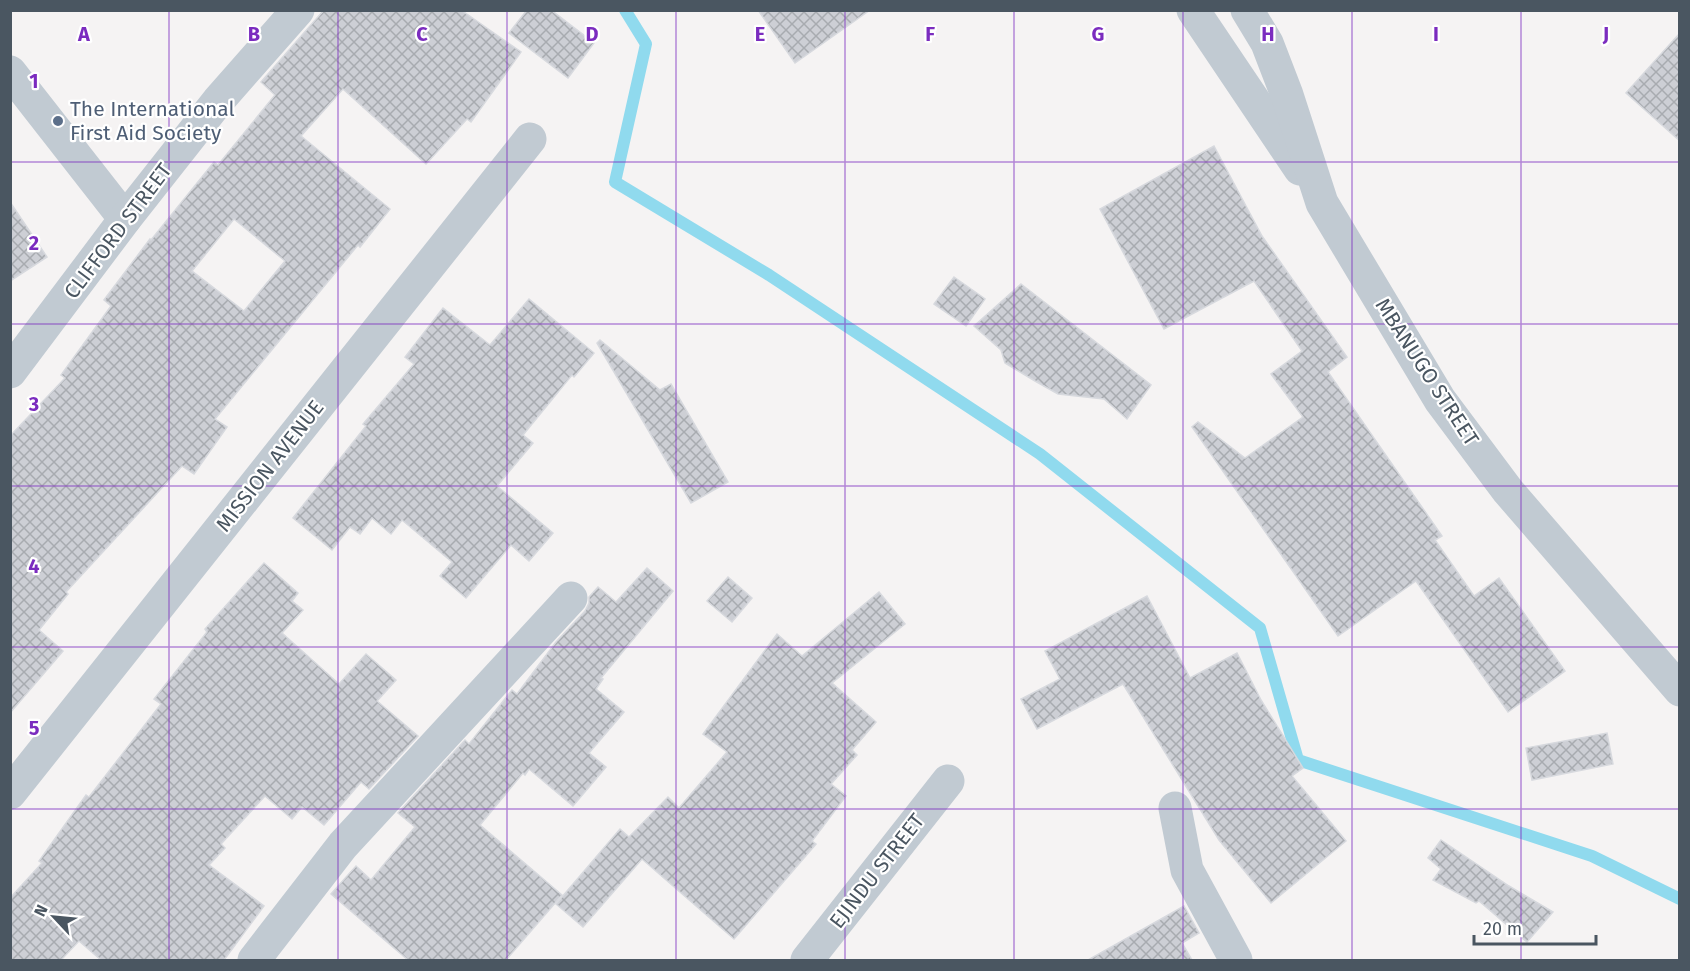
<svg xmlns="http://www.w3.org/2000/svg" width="1690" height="971" font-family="'Fira Sans',sans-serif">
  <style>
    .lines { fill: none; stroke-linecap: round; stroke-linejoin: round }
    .stream { stroke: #90daee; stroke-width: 12 }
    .building { fill: url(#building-cross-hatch); stroke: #d7d9de; stroke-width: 1.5; fill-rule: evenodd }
    .street { stroke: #c1cad2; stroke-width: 33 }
    .grid { fill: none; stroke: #7b2cbf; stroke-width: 1.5; stroke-opacity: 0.55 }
    .service-dot { fill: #5c6f8a; stroke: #fff; stroke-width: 2 }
    .labels { text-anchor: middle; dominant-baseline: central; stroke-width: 4.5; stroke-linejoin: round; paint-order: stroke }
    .service-label { font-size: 21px; fill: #4e5e75; stroke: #fff; text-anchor: start }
    .street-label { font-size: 21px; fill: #4a5661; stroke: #fff }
    .grid-label { font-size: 20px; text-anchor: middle; font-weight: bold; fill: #7b2cbf; stroke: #fff; stroke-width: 4.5; stroke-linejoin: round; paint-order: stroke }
  </style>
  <defs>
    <pattern id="building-cross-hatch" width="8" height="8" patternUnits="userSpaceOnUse" patternTransform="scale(1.5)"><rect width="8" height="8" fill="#cdcfd5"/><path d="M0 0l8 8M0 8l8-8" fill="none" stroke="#a8abb0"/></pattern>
  </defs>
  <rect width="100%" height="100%" fill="#f5f3f3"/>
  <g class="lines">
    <polyline class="stream" points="625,10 646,44 615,182 769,275 1040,454 1260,628 1298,760 1592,856 1680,899"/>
  </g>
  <g class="building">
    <path d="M324,10H461L521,52L471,122L467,119L426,164L343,89L301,136L390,209L360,247L358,245L215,419L227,427L194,474L182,466L66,592L68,594L39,630L63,651L10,713V436L65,378L61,375L111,306L104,300L150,239L151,240L214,162L218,165L275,95L261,82ZM234,219L285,261L244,311L192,271Z"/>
    <polygon points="527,10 551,10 594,43 568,78 509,33"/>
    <polygon points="758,10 870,10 795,63"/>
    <polygon points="1680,33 1680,141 1626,93"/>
    <polygon points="1214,146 1262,236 1347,357 1328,372 1442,536 1435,540 1474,596 1499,578 1565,671 1508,712 1416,581 1338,636 1192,427 1198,422 1245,458 1303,417 1271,374 1302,351 1254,281 1164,329 1100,209"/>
    <polygon points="10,202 47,257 10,281"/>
    <polygon points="954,277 985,299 966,326 934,304"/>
    <polygon points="1021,284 1151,385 1127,419 1104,399 1058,394 1035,381 1005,363 1001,350 974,326"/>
    <polygon points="529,299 594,353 574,377 572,375 523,435 533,443 497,486 553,533 529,561 511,545 466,598 440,576 452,562 402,520 391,534 372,518 360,534 350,527 332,550 293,518 366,426 363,424 414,364 405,357 443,308 490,345"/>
    <polygon points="600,340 660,390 671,384 728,482 691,503 597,343"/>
    <polygon points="264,563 298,593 292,601 303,610 282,633 339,684 366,654 396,680 377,701 418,736 369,789 361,782 324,825 302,807 292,819 265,796 221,844 225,848 209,865 264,906 224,960 101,960 79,941 61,960 10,960 10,898 42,863 39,861 86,795 89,797 161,704 154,699 207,632 205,629"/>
    <polygon points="647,568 673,591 601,678 603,679 596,689 624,712 589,753 606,767 573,806 529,769 525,775 523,773 480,825 562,895 506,960 408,960 331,894 356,866 371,880 415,827 398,813 465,740 469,744 512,690 517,694 556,642 585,611 589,603 589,597 598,587 616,602"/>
    <polygon points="728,577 752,598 732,622 707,601"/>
    <polygon points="879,592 905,624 832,683 876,722 852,750 857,755 831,784 846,796 812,841 816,844 734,939 642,859 583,927 556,904 620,829 629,837 668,797 679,808 727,752 703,734 777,634 802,656"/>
    <polygon points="1147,596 1190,678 1237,653 1261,700 1303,768 1292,776 1346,841 1271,903 1219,840 1123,684 1037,729 1021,699 1060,679 1045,651"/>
    <polygon points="1607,733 1613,764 1532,780 1526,748"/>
    <polygon points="1441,840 1509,886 1553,912 1527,942 1479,901 1476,903 1433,880 1441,869 1428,858"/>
    <polygon points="1184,906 1199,933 1182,943 1192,960 1088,960"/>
  </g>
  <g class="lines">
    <g class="street">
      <polyline points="1193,10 1300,169"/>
      <polyline points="1247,10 1267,43 1287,95 1322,203 1440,400 1508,491 1680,690"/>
      <polyline points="10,72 125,219"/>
      <polyline points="10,372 125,219 218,101 298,10"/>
      <polyline points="10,793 530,139"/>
      <polyline points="1175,808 1187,870 1236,960"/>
      <polyline points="254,960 343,845 571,598"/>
      <polyline points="807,960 948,781"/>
    </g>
  </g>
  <path class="grid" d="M169,10V960M338,10V960M507,10V960M676,10V960M845,10V960M1014,10V960M1183,10V960M1352,10V960M1521,10V960M10,162H1680M10,324H1680M10,486H1680M10,647H1680M10,809H1680"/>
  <circle class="service-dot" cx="58" cy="121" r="6"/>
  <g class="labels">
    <g class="service-label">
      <text x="70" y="109">The International<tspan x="70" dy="24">First Aid Society</tspan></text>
    </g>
    <g class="street-label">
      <text transform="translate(118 231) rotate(-53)">CLIFFORD STREET</text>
      <text transform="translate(1427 372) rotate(57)">MBANUGO STREET</text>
      <text transform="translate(270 466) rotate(-52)">MISSION AVENUE</text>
      <text transform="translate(877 871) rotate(-52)">EJINDU STREET</text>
    </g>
  </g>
  <g class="grid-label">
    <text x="84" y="41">A</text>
    <text x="254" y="41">B</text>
    <text x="422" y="41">C</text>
    <text x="592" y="41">D</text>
    <text x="760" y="41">E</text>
    <text x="930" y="41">F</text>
    <text x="1098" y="41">G</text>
    <text x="1268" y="41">H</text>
    <text x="1436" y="41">I</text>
    <text x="1606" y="41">J</text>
    <text x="34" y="88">1</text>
    <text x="34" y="250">2</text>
    <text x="34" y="411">3</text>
    <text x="34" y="573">4</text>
    <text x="34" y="735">5</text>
  </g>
  <rect width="1690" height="971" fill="none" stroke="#4a5661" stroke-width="24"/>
  <g transform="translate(54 917) rotate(296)" stroke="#ffffff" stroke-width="4.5" paint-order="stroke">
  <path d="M0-4.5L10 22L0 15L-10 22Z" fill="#4a5661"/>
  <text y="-9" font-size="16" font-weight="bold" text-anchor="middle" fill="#4a5661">N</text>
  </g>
  <path d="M1474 935v9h122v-9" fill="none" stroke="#4a5661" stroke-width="3"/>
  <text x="1483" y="935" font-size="18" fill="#4a5661" stroke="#ffffff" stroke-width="4.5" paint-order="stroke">20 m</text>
</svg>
